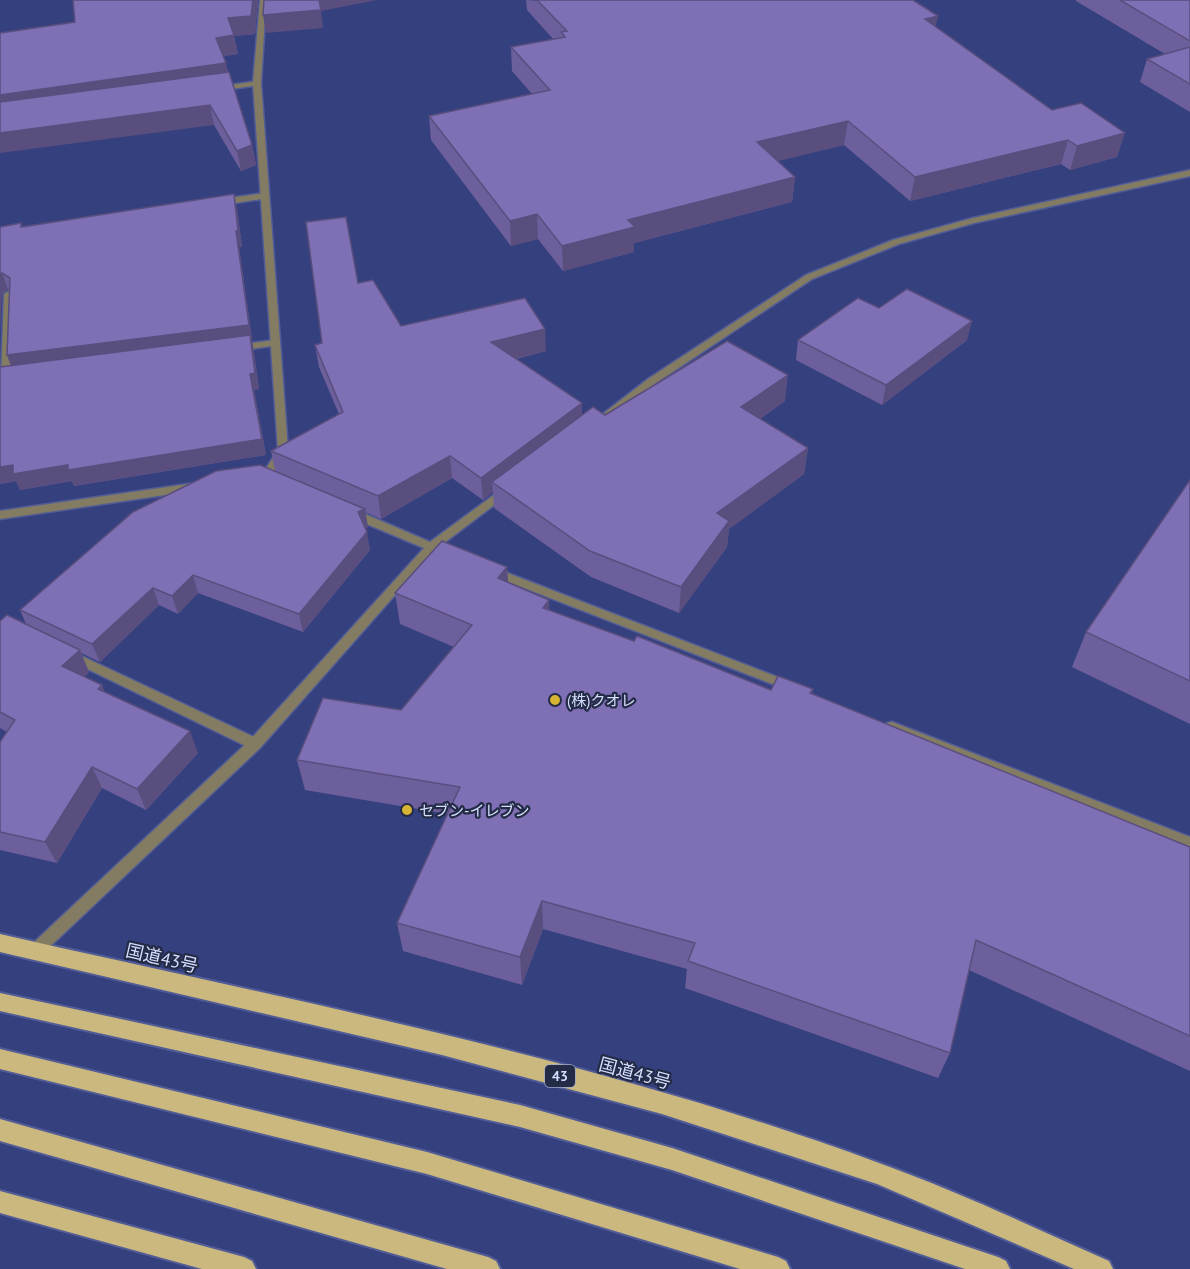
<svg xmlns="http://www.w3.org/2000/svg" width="1190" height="1269" font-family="'PT Sans','Noto Sans JP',sans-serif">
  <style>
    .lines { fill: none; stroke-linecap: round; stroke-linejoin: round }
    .service-casing { stroke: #525c96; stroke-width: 3 }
    .minor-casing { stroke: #525c96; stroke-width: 3 }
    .tertiary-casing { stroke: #525c96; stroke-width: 3 }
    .trunk-casing { stroke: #525c96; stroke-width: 4 }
    .service { fill: #837c62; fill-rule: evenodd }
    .minor { fill: #837c62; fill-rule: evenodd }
    .tertiary { fill: #837c62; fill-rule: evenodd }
    .trunk { fill: #cab87e; fill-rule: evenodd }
    .wall { fill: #6d5f9b }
    .shaded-wall { fill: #594e7e }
    .building { fill: #7f6fb4; stroke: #594e7e; stroke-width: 1.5 }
    .poi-dot { fill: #d7b434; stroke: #242b47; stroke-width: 2 }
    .labels { text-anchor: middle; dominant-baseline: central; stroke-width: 4.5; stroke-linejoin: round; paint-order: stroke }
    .shield { fill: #242b47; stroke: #a0a8c6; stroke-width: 1.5 }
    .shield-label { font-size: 14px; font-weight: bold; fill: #d5defc }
    .poi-label { font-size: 15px; fill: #d5defc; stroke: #242b47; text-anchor: start }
    .near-street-label { font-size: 18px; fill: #d5defc; stroke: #242b47 }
  </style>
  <rect width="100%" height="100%" fill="#35407f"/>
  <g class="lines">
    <g class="service-casing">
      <g id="service">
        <polygon points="257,81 261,83 260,85 217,91 213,89 217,87"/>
        <polygon points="265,193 268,194 268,198 222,205 218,202 222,199"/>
        <polygon points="9,291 14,294 11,378 6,381 1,378 4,294"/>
        <polygon points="275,340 280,343 278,345 238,351 233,348 238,345"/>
      </g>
    </g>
    <g class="minor-casing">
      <g id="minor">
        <polygon points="260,0 266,0 261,83 288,450 270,479 266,480 261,476 278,450 253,83"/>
        <polygon points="71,651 260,740 261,744 260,748 255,749 250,748 67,659 65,656 67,653"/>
      </g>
    </g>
    <g class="tertiary-casing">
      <g id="tertiary">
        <polygon points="1190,170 1190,176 974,223 899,244 812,279 656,383 604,422 596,422 595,420 648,379 806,275 893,240 973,218"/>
        <polygon points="195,483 199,484 200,487 199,490 0,519 0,511"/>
        <polygon points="506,486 510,487 511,490 510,493 440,546 443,549 441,552 433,552 260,748 40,956 35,958 30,956 28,951 30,946 250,740 424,548 350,517 348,514 350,511 358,511 430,542"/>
        <polygon points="492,567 793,683 795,686 793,689 785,689 488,574 486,571 488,568"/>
        <polygon points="892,722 1190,837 1190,849 887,731 886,727 887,723"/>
      </g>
    </g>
    <g class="trunk-casing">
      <g id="trunk">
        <path d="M0,934C294,1001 595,1058 879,1163C957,1191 1033,1227 1109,1261L1113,1269H1074L877,1184L662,1114L442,1055L0,952Z"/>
        <polygon points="0,993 520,1105 672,1148 998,1257 1006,1261 1010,1269 965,1269 672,1170 520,1127 0,1011"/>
        <polygon points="0,1049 427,1152 778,1257 786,1261 790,1269 740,1269 427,1174 0,1069"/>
        <polygon points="0,1119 488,1257 496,1261 500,1269 447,1269 0,1141"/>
        <polygon points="0,1191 244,1257 252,1261 256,1269 202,1269 0,1213"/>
      </g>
    </g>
    <use href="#service" class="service"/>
    <use href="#minor" class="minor"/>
    <use href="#tertiary" class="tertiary"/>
    <use href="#trunk" class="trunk"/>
  </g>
  <g class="wall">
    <polygon points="73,0 258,0 255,34 234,36 238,54 223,56 252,145 256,165 241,171 214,125 75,22"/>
    <polygon points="526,0 936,27 1117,157 1070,170 1061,164 910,201 844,145 777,161 795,177 792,202 634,243 634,252 563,271 538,239 511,246 431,140 429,116 532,94 512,71 511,47 553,39 527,10"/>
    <polygon points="1076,0 1190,0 1190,112 1140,82 1147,59 1165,54 1076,1"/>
    <polygon points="237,209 242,247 239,247 259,389 254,390 266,455 74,486 72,481 20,490 16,481 0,484 11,366 7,355 10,290 8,289 2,294 0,227 22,226"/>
    <polygon points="358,283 401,326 546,351 516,359 582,415 605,415 785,401 760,419 808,448 804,474 729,529 727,547 679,613 591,577 494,508 493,492 483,500 452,478 381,519 365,512 368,527 365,528 370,550 303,632 198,593 178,614 159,605 100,662 81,653 89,672 84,677 105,692 198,753 146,810 102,788 57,863 0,850 0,743 7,732 0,728 0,621 26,624 20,610 275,471 271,451 339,414 319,367 315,345 322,343"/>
    <polygon points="798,340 967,340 882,405 796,360"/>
    <polygon points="1190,480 1190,724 1072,667 1086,632"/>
    <polygon points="507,567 508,583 550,611 771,690 813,689 812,694 1190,847 1190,1071 969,970 950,1053 938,1078 685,988 687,969 543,929 522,985 403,951 397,923 448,814 305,790 297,760 401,710 454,647 400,624 395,593"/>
  </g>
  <g class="shaded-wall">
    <polygon points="253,0 258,0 255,34 234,36 238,54 220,57 216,38 228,18"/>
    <polygon points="319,0 377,0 321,11 323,28 266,33 263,15"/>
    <polygon points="938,16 933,39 925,19"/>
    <polygon points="226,63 230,82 0,116 0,95"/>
    <polygon points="210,105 214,125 0,153 0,133"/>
    <polygon points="848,121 844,145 754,167 757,142"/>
    <polygon points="1125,133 1117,157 1070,170 1077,146"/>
    <polygon points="1068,140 1061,164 910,201 915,177"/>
    <polygon points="252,145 256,165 241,171 237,151"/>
    <polygon points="795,177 792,202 634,243 634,252 563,271 562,246 628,220"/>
    <polygon points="234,194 237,209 242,247 239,247 259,389 254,390 266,455 74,486 72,481 20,490 16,481 0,484 0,467 13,465 68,465 262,439 13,371 7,355 236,231"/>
    <polygon points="537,214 538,239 511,246 510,221"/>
    <polygon points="2,273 8,289 2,294 0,332 0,275"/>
    <polygon points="972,321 967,340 882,405 886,385"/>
    <polygon points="545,329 546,351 493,364 491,342"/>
    <polygon points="788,375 785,401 739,434 741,407"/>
    <polygon points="582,403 582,425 492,482 493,492 483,500 481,478"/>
    <polygon points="808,448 804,474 729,529 727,547 679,613 681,587 717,513"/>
    <polygon points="450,456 452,478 381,519 378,496"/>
    <polygon points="365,509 368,527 361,530 358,512"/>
    <polygon points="367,532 370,550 303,632 299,614"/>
    <polygon points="507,567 509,598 498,578"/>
    <polygon points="193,575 198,593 178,614 172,596"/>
    <polygon points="153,588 159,605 100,662 92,644"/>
    <polygon points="549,600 551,631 543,608"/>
    <polygon points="80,650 89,672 72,688 62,666"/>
    <polygon points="102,685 111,707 98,689"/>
    <polygon points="190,731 198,753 146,810 137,789"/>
    <polygon points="92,767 102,788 57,863 45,842"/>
    <polygon points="542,901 543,929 522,985 520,957"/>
  </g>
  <g class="building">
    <polygon points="73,0 253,0 251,16 228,18 234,35 216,38 226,63 0,95 0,33 75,22"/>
    <polygon points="264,0 319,0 321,10 263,15"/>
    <polygon points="537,0 913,0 938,16 925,19 1052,110 1081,103 1125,133 1077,146 1068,140 915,177 848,121 757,142 795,177 628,220 635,227 562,246 537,214 510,221 429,116 550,90 511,47 565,37 561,32 567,31"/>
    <polygon points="1120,0 1190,0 1190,41"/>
    <polygon points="1190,47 1190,84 1147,59"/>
    <polygon points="229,72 252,145 237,151 210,105 0,133 0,102"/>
    <polygon points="234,194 238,231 236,231 249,325 7,355 10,278 2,273 0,275 0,227 21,223 21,227"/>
    <polygon points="346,217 358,283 373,280 401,326 525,298 545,329 491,342 582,403 481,478 450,456 378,496 271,451 343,412 315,345 322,343 306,222"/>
    <polygon points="907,289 972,321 886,385 798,340 858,298 879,308"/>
    <polygon points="250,335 255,373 250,374 262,439 68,470 68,465 13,474 13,465 0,467 0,367"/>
    <polygon points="727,341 788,375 741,407 808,448 717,513 729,521 681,587 590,551 492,482 593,407 605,415"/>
    <polygon points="260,465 365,509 358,512 367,532 299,614 193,575 172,596 153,588 92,644 20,610 133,512 216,471"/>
    <polygon points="1190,480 1190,681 1086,632"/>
    <polygon points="442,541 507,567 498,578 549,600 543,608 634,641 637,636 771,690 778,676 813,689 810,693 1190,847 1190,1036 976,940 950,1053 688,961 695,943 542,901 520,957 397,923 460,787 297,760 323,698 401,710 472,625 395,593"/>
    <polygon points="7,615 80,650 62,666 102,685 98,689 190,731 137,789 92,767 45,842 0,832 0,742 15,720 0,712 0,621"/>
  </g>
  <g class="poi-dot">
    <circle cx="555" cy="700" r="6"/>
    <circle cx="407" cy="810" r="6"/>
  </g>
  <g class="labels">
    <rect class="shield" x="545" y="1065" width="30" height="22" rx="4.5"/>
    <g class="shield-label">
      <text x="560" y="1076">43</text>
    </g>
    <g class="poi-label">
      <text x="567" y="700">(株)クオレ</text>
      <text x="419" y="810">セブン-イレブン</text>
    </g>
    <g class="near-street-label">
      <text transform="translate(162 958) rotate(13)">国道43号</text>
      <text transform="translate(635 1073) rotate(15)">国道43号</text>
    </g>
  </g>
</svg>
